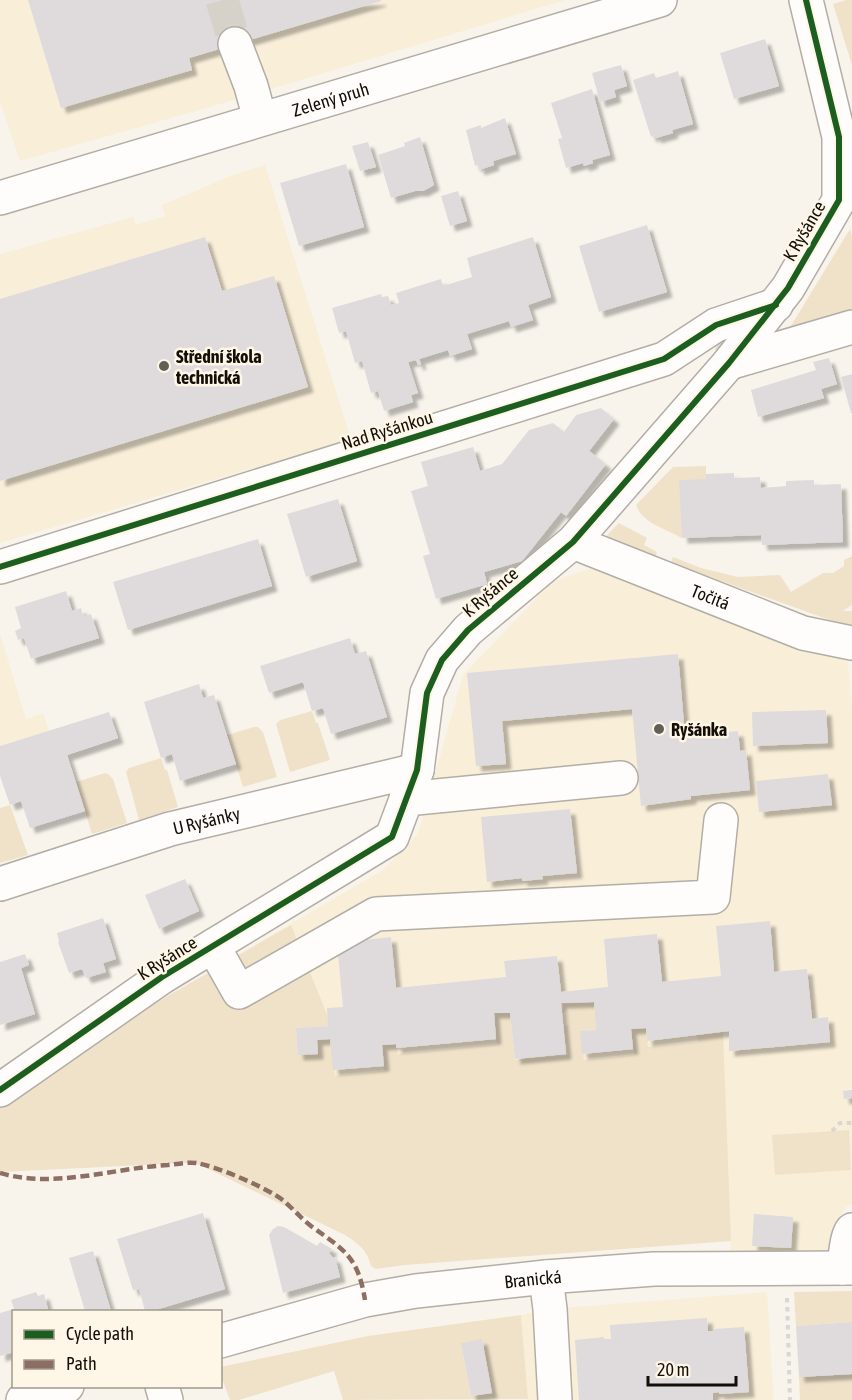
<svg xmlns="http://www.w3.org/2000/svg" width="852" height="1400" font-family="'Asap Condensed',sans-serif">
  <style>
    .built { fill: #f9eed8 }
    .green { fill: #f0e2c9; fill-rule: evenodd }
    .building { fill: #dfdbdd; filter: url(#shadow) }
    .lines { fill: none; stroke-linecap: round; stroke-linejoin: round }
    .minor-tunnel { stroke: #d6d2ca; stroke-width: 33; stroke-dasharray: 33 16; stroke-linecap: butt }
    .minor-casing { stroke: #b2aea6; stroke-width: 36 }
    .path { stroke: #d8d7d4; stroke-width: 4; stroke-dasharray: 4.5 4.5; stroke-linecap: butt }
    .minor { stroke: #fefdfc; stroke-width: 33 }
    .quiet { stroke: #8d6e63; stroke-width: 4.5; stroke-dasharray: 9 4.5; stroke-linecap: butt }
    .cycleway-casing { stroke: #fef6e6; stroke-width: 10 }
    .cycleway { stroke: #1b5e20; stroke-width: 6 }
    .poi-dot { fill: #635f56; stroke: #fef6e6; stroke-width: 2 }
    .labels { text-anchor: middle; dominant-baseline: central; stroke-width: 5; stroke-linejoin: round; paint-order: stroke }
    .street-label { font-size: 18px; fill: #130f06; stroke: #fef6e6 }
    .poi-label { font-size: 18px; font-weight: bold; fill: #130f06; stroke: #fef6e6; text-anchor: start }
  </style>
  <defs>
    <filter id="shadow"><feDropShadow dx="5.5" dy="5.5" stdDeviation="1.5" flood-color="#0004"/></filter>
  </defs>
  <rect width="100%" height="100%" fill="#f8f4ec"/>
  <g class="built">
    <polygon points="0,0 565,0 245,97 20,161 0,102"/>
    <polygon points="265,165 351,439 0,543 0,254 133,217 136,225 165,216 162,205 233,175"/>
    <polygon points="591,568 848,662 852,709 852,1204 846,1207 836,1223 832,1237 831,1253 731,1256 724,1067 275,1083 208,972 383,870 418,834 463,675 552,582"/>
    <polygon points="0,634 26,719 43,713 49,731 0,746"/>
    <polygon points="767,1292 774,1400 520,1400 528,1399 521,1315 550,1309"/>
  </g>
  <g class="green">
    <polygon points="846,0 852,0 852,65 833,4"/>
    <polygon points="850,229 852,236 852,327 789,329"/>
    <path d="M706,466V479L682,538C666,529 642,523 636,505L673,467Z"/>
    <polygon points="619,523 647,538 644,545 657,552 654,560 614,545 607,535"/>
    <polygon points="852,556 852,605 843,611 852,611 852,628 671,563 673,557 701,568 738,577 780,575 791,592 823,573 833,573 844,566 844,560"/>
    <polygon points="312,711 316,723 318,723 330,760 290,772 276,724 280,720"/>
    <polygon points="254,727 258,727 263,732 277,777 243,787 227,735"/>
    <polygon points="161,758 165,770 167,770 178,807 139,820 126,772 129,768"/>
    <polygon points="105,773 108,774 113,779 127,823 92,834 76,782"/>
    <polygon points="10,805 28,855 0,863 0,808"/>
    <path d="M291,925L328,1017V1026L296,1028L298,1054H318L317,1040L330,1039L335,1076L384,1071L382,1045L396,1044L398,1054L497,1044L494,1013H510L515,1060L568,1055L564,1026L569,1025L567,1012H563V1004L594,1002L596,1030L580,1031L584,1060L634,1055L631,1029L646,1028L648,1047L698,1042L697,1034L723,1032L731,1241L405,1265L376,1269L371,1266C367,1250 359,1244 345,1235L200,1165L186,1163L0,1172V1107L145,1009Z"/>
    <polygon points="849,1130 851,1170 775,1175 772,1135"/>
    <polygon points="852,1291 852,1322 796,1326 794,1292"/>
    <path d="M521,1315L528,1399L343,1400L334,1371L239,1400H230L221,1376L220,1367L368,1336ZM482,1340L491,1393L471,1396L461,1343Z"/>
    <polygon points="852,1374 852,1400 800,1400 799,1377"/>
  </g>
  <g class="building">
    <polygon points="28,0 381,0 381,1 189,58 192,70 61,108"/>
    <polygon points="765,39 779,86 734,99 720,53"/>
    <polygon points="621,65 627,86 614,90 616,97 600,102 592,73"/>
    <polygon points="678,71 693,124 672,130 673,133 656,138 655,135 651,137 633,80 654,73 656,78"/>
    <polygon points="592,89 610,155 592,160 593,163 584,166 583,163 566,168 558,139 562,138 551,103"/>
    <polygon points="505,118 516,154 493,161 494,165 479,170 478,165 475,166 466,130 481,125 481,128"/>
    <polygon points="420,137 434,185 423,191 415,191 391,198 378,155 405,146 404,143"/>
    <polygon points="368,142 376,167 360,171 352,146"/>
    <polygon points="346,164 364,227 299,246 280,183"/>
    <polygon points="458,191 467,221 450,226 441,196"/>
    <polygon points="647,225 667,292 599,312 579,246"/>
    <polygon points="205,237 222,291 274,276 308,387 0,481 0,299"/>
    <polygon points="533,237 551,297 528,305 533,320 511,327 509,321 467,334 472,349 450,356 448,350 419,359 421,364 418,365 416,360 408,362 418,393 411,395 413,402 384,411 378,391 371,393 362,361 355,363 346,331 339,333 332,308 381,294 382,297 388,296 391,305 399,303 396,293 441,279 443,286 472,277 467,258"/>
    <polygon points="719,341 727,344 723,353 715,350"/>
    <polygon points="829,358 837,384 821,389 824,398 758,417 751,390 816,370 813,362"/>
    <polygon points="852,374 852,413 851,413 841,377"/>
    <polygon points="601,408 614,419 589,451 606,464 566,516 561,512 522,561 484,572 487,584 436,599 423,556 430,554 411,491 428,486 421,462 473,447 480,471 502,464 529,430 553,423 564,432 576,415"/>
    <polygon points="734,473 734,478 760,477 761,488 786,486 786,481 814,480 814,485 841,484 843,542 762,545 761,535 682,538 679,480 706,479 706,474"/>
    <polygon points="338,499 357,561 306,577 287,514"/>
    <polygon points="258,539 272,586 128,630 113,582"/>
    <polygon points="66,591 72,611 81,608 83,616 91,614 99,638 31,659 24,638 18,640 15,631 21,628 15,607"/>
    <polygon points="350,638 355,654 366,651 387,717 331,734 323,708 312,711 303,682 269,693 260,666"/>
    <polygon points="678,654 685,736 738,731 740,751 746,750 750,790 691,796 691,799 641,806 632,709 502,721 506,764 476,766 467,673"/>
    <polygon points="199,684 203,698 214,695 236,764 180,781 172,754 161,758 144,702"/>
    <polygon points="826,710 828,743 753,746 752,712"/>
    <polygon points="109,712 118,738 67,755 85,811 30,828 21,801 10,805 0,776 0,746"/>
    <polygon points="828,774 832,805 759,812 756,781"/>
    <polygon points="570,809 577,873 542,876 543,879 522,881 522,878 487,882 481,817"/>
    <polygon points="185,879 199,911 159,929 145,895"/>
    <polygon points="103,918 116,959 103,963 106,972 86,978 82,969 69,973 58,942 59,941 57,933"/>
    <polygon points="770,921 774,972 807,969 812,1019 828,1017 830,1042 729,1051 729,1031 647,1041 646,1028 631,1029 633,1049 582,1054 580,1031 596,1030 594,1002 561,1003 566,1054 515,1059 510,1013 494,1013 496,1039 396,1048 396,1044 382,1045 384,1066 333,1070 330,1039 317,1040 318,1054 298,1055 296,1028 328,1026 327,1008 343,1007 337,943 391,937 396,988 506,977 504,961 557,956 561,992 608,987 604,939 657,934 662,982 721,976 716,926"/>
    <polygon points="25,954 29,965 21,968 35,1014 0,1025 0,962"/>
    <polygon points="852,1090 852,1098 844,1099 843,1091"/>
    <polygon points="203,1213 225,1289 152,1311 145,1311 139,1289 133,1290 117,1239"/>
    <polygon points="754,1214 793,1217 791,1248 752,1246"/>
    <polygon points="278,1226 284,1227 317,1246 320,1242 332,1249 329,1253 333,1258 335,1257 340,1277 283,1293 269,1235 273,1229"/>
    <polygon points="93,1251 111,1311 85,1311 69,1258"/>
    <polygon points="36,1292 38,1296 44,1294 48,1309 41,1311 14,1311 14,1352 0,1356 0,1313 14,1309 11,1300"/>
    <polygon points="707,1318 708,1331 714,1331 714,1329 744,1327 749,1392 719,1394 719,1392 713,1393 713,1400 579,1400 575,1340 604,1337 604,1339 611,1339 610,1325"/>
    <polygon points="852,1322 852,1374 799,1377 796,1326"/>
    <polygon points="482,1339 492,1393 471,1396 461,1343"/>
  </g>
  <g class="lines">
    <polyline class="minor-tunnel" points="222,0 235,44"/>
    <g class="minor-casing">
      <g id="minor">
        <polyline points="235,44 251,86 260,119"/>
        <path id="s1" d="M0,198L660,0"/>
        <polyline points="729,363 852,327"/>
        <path id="s2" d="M573,542L803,633L852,643"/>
        <polyline points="0,567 664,359 716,325 776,305"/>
        <polyline points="406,799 621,778"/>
        <path id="s3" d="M0,884L170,829L417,770"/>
        <polyline points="213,946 239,992 376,914 713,897 721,820"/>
        <polyline points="0,1090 162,977 392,837 417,770 427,693 442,660 468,630 573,542 729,363 788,288 839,200 839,137 806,0"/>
        <path d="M843,1268C846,1257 846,1237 852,1230"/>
        <polyline points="546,1277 550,1309 555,1400"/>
        <path id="s4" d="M220,1341L365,1300L416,1291L546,1277L654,1269L852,1268"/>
        <polyline points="162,1386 166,1400"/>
        <polyline points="23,1400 67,1386"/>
      </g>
    </g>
    <g class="path">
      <polyline points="832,1131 840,1123 852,1123"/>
      <polyline points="787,1298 790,1400"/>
    </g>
    <use href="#minor" class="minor"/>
    <path class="quiet" d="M0,1173C55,1189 113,1168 168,1165C177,1164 187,1162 196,1163C216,1166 268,1188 284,1201C293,1209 301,1218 311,1226C344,1250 358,1256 365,1300"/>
    <g class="cycleway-casing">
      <g id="cycleway">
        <polyline points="0,567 664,359 716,325 776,305"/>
        <polyline points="0,1090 162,977 392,837 417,770 427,693 442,660 468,630 573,542 729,363 788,288 839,200 839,137 806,0"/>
      </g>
    </g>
    <use href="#cycleway" class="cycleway"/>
  </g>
  <g class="poi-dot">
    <circle cx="164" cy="366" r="6"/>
    <circle cx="659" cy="729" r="6"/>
  </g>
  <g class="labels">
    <g class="street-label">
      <text stroke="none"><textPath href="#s1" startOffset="345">Zelený pruh</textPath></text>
      <text transform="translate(804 231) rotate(-60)">K Ryšánce</text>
      <text transform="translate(387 430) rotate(-17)">Nad Ryšánkou</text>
      <text transform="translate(490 592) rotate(-40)">K Ryšánce</text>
      <text stroke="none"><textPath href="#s2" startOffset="148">Točitá</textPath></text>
      <text stroke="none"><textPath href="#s3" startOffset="216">U Ryšánky</textPath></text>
      <text transform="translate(167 958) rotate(-32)">K Ryšánce</text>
      <text stroke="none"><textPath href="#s4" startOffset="320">Branická</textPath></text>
    </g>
    <g class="poi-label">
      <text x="176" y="356">Střední škola<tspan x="176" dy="21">technická</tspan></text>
      <text x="671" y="729">Ryšánka</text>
    </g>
  </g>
  <rect x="12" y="1310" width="210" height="78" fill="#fef6e6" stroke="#a09a8c" stroke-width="1.5"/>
  <rect x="24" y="1330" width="30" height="9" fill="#1b5e20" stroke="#a09a8c" stroke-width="1.5"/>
  <text x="66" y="1340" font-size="18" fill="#130f06">Cycle path</text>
  <rect x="24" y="1360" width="30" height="9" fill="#8d6e63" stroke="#a09a8c" stroke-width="1.5"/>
  <text x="66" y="1370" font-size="18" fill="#130f06">Path</text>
  <path d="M648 1376v9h88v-9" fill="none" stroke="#130f06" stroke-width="3"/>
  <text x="657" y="1376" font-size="18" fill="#130f06" stroke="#fef6e6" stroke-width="4.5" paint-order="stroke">20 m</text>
</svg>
